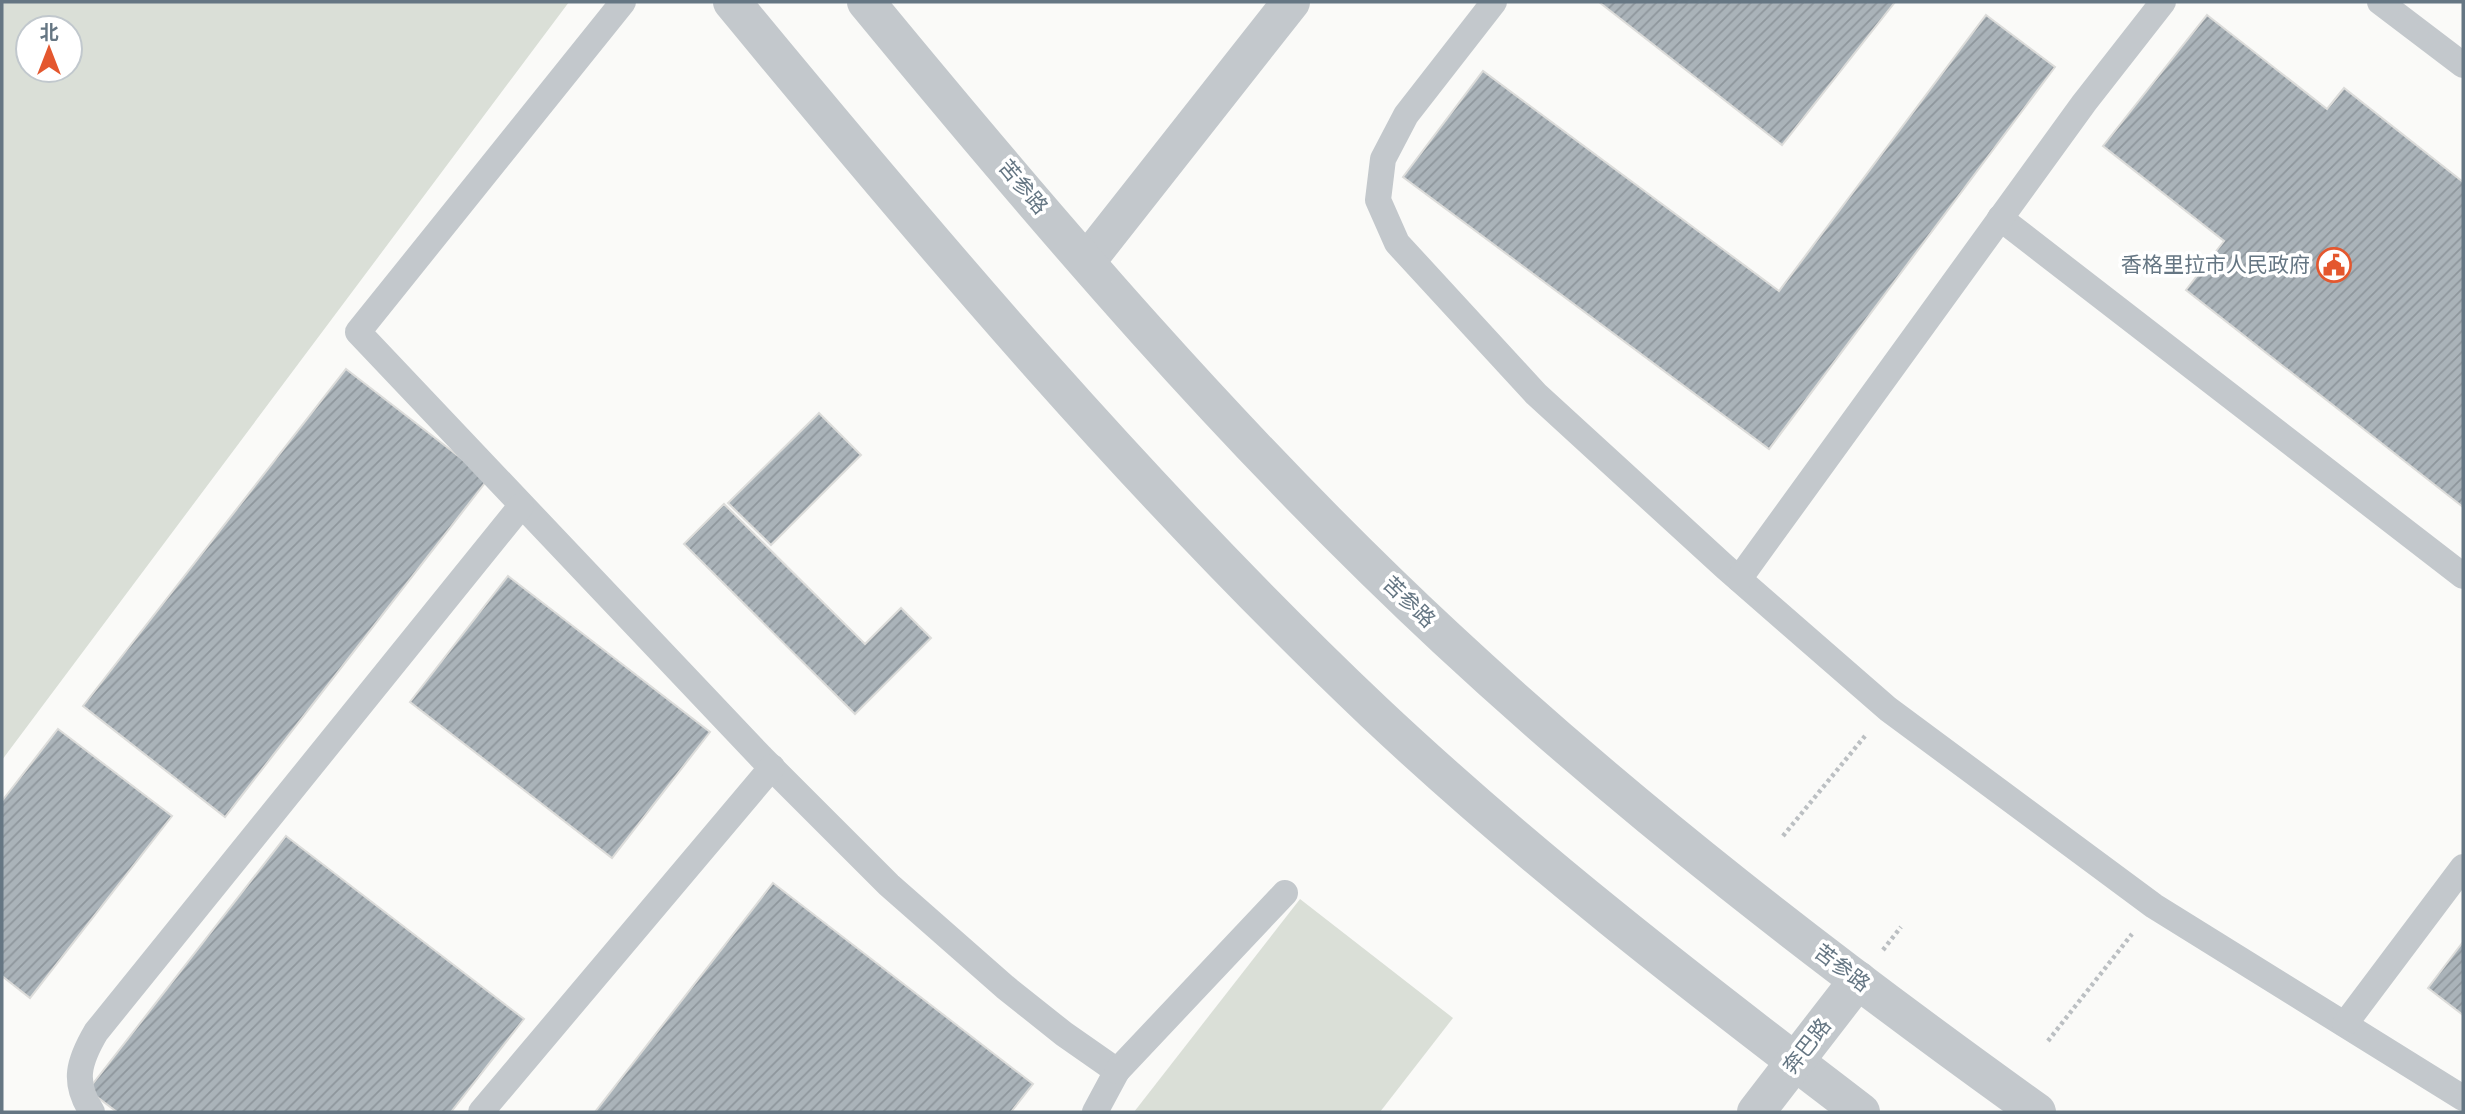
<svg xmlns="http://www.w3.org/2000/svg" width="2465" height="1114" font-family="'Nunito Sans','Noto Sans SC',sans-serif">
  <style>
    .grass { fill: #dadfd7; fill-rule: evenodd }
    .building { fill: url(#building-hatch); stroke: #dcdcda; stroke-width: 2 }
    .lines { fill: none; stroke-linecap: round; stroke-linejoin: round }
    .path { stroke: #bbbfc2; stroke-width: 4.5; stroke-dasharray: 3.5 3.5; stroke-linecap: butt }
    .service { stroke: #c3c8cc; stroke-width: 26 }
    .minor { stroke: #c3c8cc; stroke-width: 38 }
    .tertiary { stroke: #c3c8cc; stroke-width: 38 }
    .labels { text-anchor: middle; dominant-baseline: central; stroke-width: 7; stroke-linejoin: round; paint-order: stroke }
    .street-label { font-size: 21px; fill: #657683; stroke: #fff }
    .poi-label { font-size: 21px; fill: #657683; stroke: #fff; text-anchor: end }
  </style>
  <defs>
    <pattern id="building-hatch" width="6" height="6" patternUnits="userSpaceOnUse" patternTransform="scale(1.75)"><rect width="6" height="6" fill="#aab3b9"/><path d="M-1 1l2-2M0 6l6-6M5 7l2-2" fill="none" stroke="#8e969c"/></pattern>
  </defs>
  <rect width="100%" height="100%" fill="#fafaf8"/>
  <g class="grass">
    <path d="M2,2H569L2,760ZM28,28H70V70H28Z"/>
    <polygon points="1300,899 1453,1018 1380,1112 1134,1112"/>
  </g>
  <g class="building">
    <polygon points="1599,2 1895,2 1782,145"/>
    <polygon points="1986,15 2055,67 1769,449 1403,177 1483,71 1779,291"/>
    <polygon points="2207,15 2327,109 2344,88 2463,182 2463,507 2186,290 2224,241 2103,146"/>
    <polygon points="346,369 488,479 225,817 83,706"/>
    <polygon points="819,413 861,455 771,545 728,503"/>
    <polygon points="724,504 865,644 901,608 931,638 855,714 684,544"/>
    <polygon points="508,576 710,732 612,858 410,702"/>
    <polygon points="58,729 172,816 30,998 2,976 2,801"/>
    <polygon points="286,836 524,1019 451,1112 117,1112 88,1090"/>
    <polygon points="773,883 1033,1084 1011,1112 595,1112"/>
    <polygon points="2463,942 2463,1015 2428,988"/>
  </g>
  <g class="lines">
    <g class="path">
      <polyline points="1783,836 1865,736"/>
      <polyline points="1883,950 1901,927"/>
      <polyline points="2048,1041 2132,934"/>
    </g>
    <g class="service">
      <polyline points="623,2 358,332 761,757 889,885 1005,987 1064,1034 1117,1071 1095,1112"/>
      <polyline points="1494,2 1406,115 1383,159 1378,200 1397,243 1536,394 1725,567 1888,709 2154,906 2463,1098"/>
      <polyline points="2380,2 2463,65"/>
      <polyline points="2000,218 2463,576"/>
      <polyline points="1739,579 2084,103 2163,2"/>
      <polyline points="2345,1024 2463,867"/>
      <polyline points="1117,1071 1285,893"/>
      <path d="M92,1112C72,1082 79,1061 96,1032L521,506"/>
      <polyline points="481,1112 772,767"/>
    </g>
    <polyline class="minor" points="1087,261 1291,2"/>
    <g class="tertiary">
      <path d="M732,2C935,248 1142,492 1374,712C1527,856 1694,985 1861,1112"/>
      <path d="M866,2C1048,223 1237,444 1447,639C1632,811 1832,965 2037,1112"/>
      <polyline points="1756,1112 1858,980"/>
    </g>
  </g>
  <defs>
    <g id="civic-ring" transform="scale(1.75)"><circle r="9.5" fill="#fff" stroke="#e4572e" stroke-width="1.5"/><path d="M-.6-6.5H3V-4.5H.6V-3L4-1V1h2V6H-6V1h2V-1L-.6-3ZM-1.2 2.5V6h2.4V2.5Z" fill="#e4572e"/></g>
  </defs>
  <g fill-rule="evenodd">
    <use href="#civic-ring" x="2334" y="265"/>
  </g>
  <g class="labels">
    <g class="street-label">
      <text transform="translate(1023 187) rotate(50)">苦参路</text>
      <text transform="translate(1409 602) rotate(44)">苦参路</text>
      <text transform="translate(1842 968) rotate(37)">苦参路</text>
      <text transform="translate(1807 1046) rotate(-52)">奔巴路</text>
    </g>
    <g class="poi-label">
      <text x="2310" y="265">香格里拉市人民政府</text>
    </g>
  </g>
  <rect width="2465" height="1114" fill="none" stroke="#657683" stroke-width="7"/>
  <g transform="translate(49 49)"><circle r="33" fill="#ffffff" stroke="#c1c8cd" stroke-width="2"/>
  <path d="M0-5L12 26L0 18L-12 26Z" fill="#e4572e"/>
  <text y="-10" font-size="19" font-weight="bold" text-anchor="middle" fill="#657683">北</text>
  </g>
</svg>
